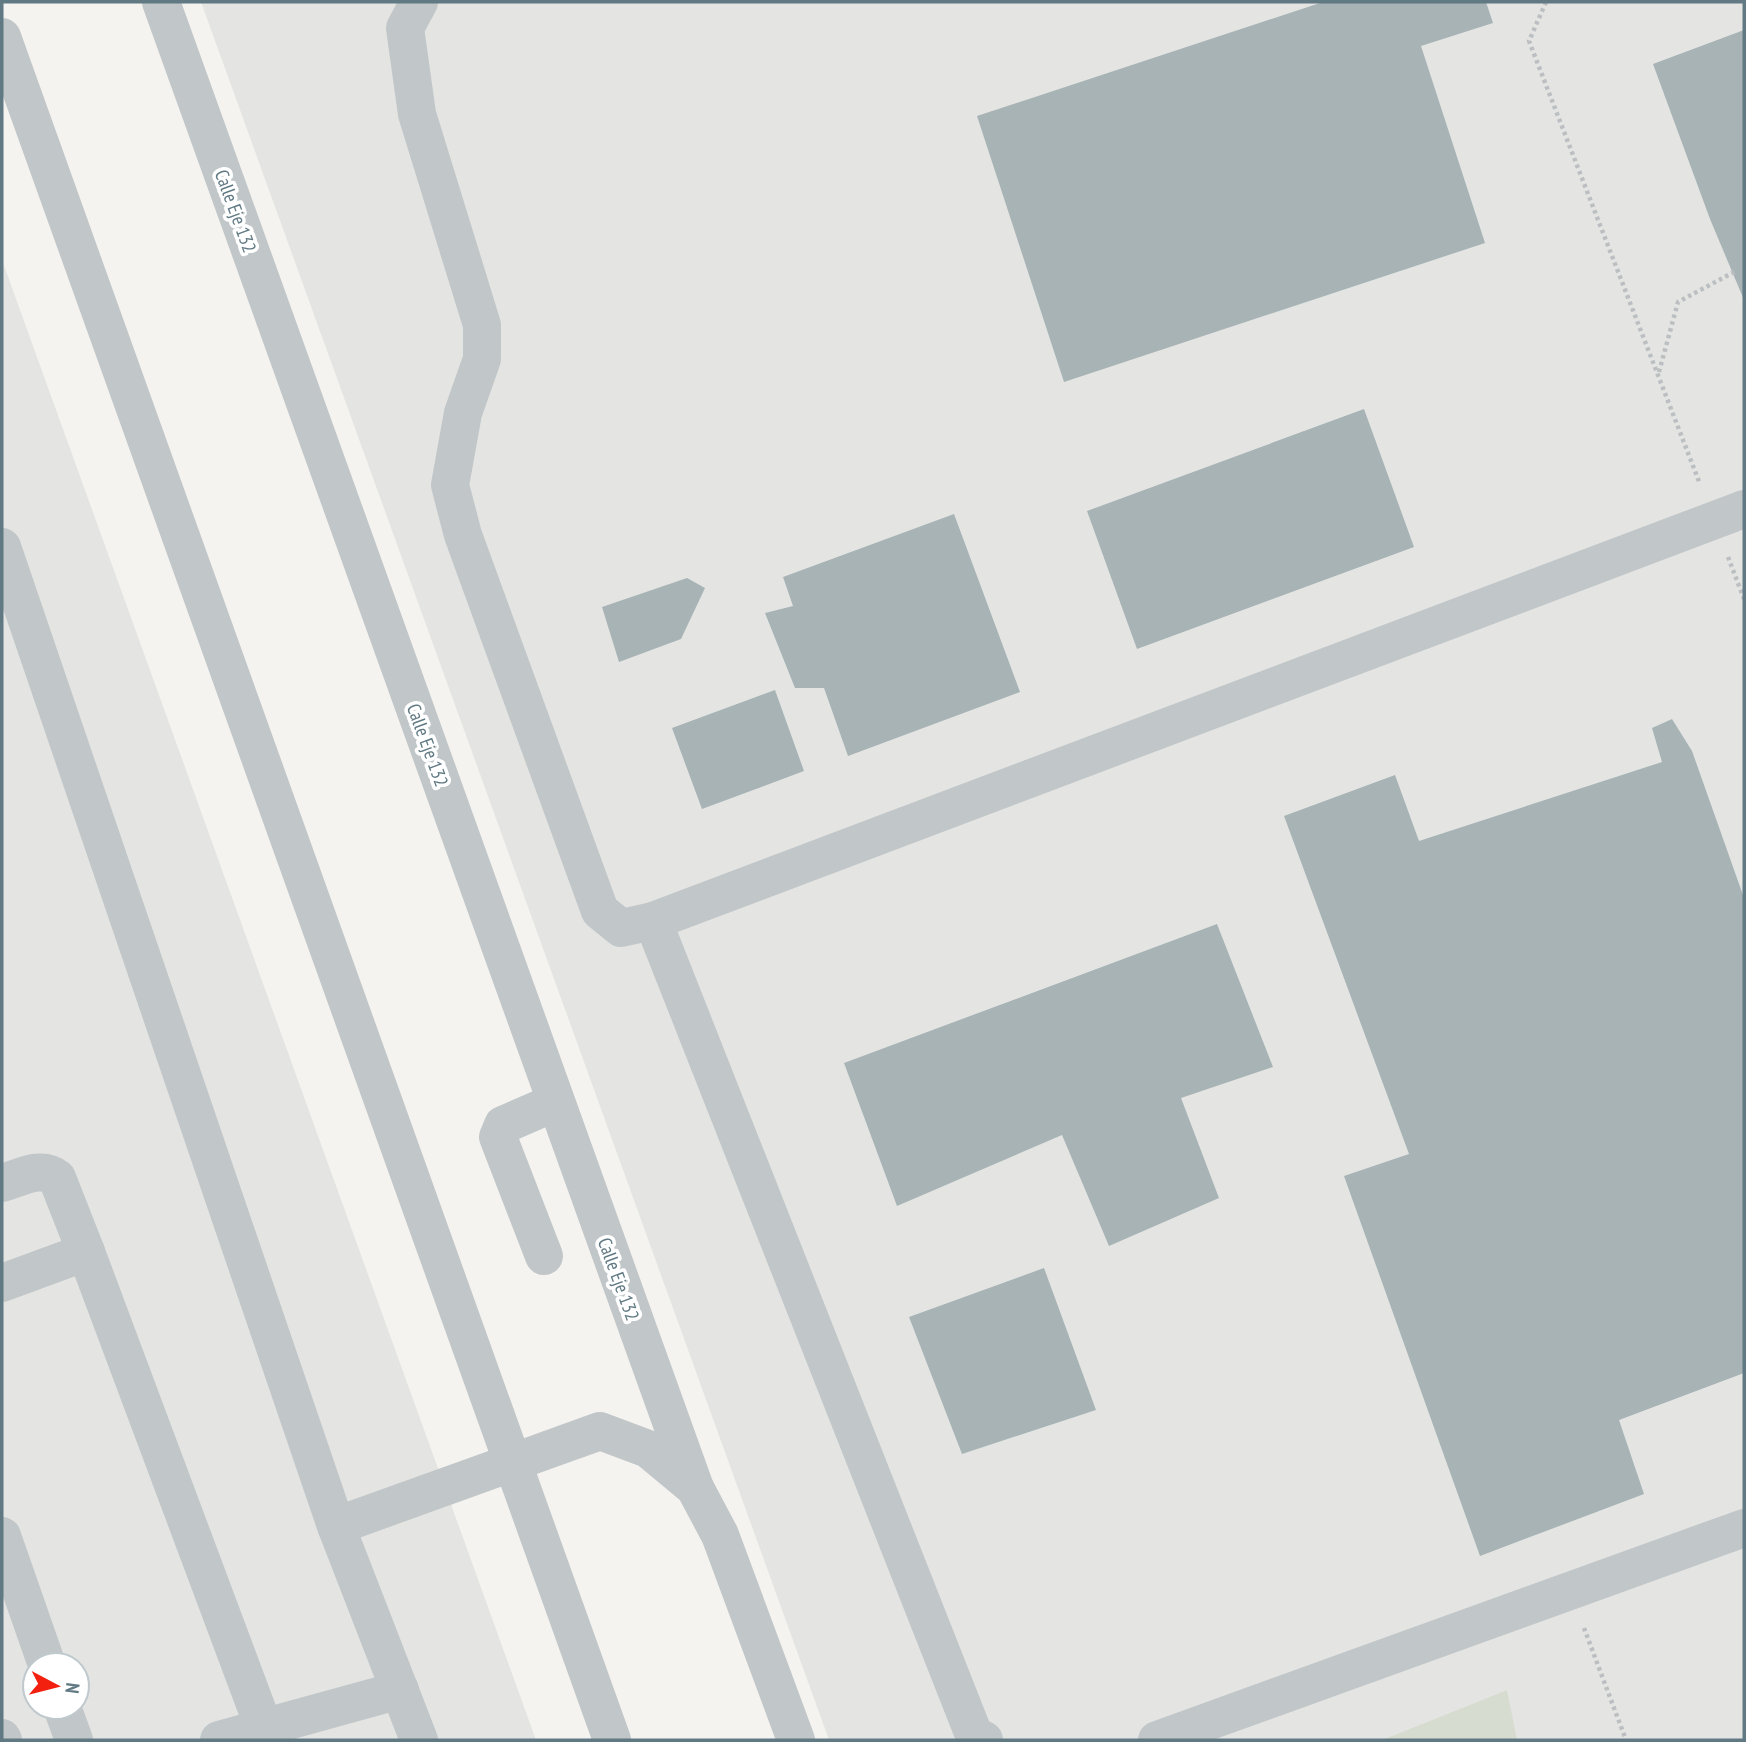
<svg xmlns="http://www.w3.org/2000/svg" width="1746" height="1742" font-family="'PT Sans Narrow',sans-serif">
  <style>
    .built { fill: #e4e5e3; fill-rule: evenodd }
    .green { fill: #d6dcd0 }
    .building { fill: #a7b3b5 }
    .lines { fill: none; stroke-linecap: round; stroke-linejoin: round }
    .path { stroke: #bcbfc1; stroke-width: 4.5; stroke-dasharray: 3.5 3.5; stroke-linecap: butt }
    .minor { stroke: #c1c6c8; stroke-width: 38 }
    .labels { text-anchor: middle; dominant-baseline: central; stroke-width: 7; stroke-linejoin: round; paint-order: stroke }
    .street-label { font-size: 19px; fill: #607983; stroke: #fff }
  </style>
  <rect width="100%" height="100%" fill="#f4f3ef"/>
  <g class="built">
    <polygon points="201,2 1744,2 1744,1740 829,1740"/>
    <path d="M2,260L536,1740H2ZM35,1665H77V1707H35Z"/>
  </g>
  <polygon class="green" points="1507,1690 1517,1740 1382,1740"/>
  <g class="building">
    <polygon points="1323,2 1486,2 1493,23 1421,46 1485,243 1064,382 977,116"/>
    <polygon points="1744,30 1744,300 1710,219 1653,64"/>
    <polygon points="1364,409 1414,547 1137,649 1087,511"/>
    <polygon points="954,514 1020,692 848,756 824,688 795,688 765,613 793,606 783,577"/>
    <polygon points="687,578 705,588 681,639 619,662 602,607"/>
    <polygon points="775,690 804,771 702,809 672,728"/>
    <polygon points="1672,719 1692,751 1744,898 1744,1373 1619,1420 1644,1494 1480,1556 1344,1176 1409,1154 1284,816 1395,775 1419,841 1662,762 1652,728"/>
    <polygon points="1217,924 1273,1067 1181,1098 1219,1198 1109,1246 1062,1135 897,1206 844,1063"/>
    <polygon points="1044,1268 1096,1410 962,1454 909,1317"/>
  </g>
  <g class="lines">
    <g class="path">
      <polyline points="1546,2 1529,41 1700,484"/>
      <polyline points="1659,372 1678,302 1734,272"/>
      <polyline points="1728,557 1744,599"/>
      <polyline points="1584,1628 1626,1740"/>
    </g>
    <g class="minor">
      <polyline points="161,2 695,1488"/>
      <polyline points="419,2 405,28 417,114 482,325 482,359 463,413 450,485 463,535 600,911 621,928 653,921"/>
      <polyline points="2,37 612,1740"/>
      <polyline points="2,547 336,1526"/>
      <path d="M2,1183C20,1178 41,1165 57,1178L86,1252"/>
      <polyline points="544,1256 498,1137 503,1125 556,1102"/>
      <polyline points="2,1283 86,1252 264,1728"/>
      <polyline points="2,1536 47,1665"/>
      <polyline points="62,1707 74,1740"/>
      <polyline points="2,1738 3,1740"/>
      <polyline points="219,1740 400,1690"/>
      <polyline points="419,1740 336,1526 600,1431 648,1449 695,1488 720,1535 796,1740"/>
      <polyline points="984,1740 974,1735 653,921 1744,509"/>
      <polyline points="1157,1740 1744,1528"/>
    </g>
  </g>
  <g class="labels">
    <g class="street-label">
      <text transform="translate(236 211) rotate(70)">Calle Eje 132</text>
      <text transform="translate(428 745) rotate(70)">Calle Eje 132</text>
      <text transform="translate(619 1279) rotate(70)">Calle Eje 132</text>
    </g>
  </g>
  <rect width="1746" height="1742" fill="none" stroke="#607983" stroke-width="7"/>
  <g transform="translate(56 1686) rotate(97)"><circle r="33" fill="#ffffff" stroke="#bfc9cd" stroke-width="2"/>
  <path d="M0-5L12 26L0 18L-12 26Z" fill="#f32010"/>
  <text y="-10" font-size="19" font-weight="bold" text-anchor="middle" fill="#607983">N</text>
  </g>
</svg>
